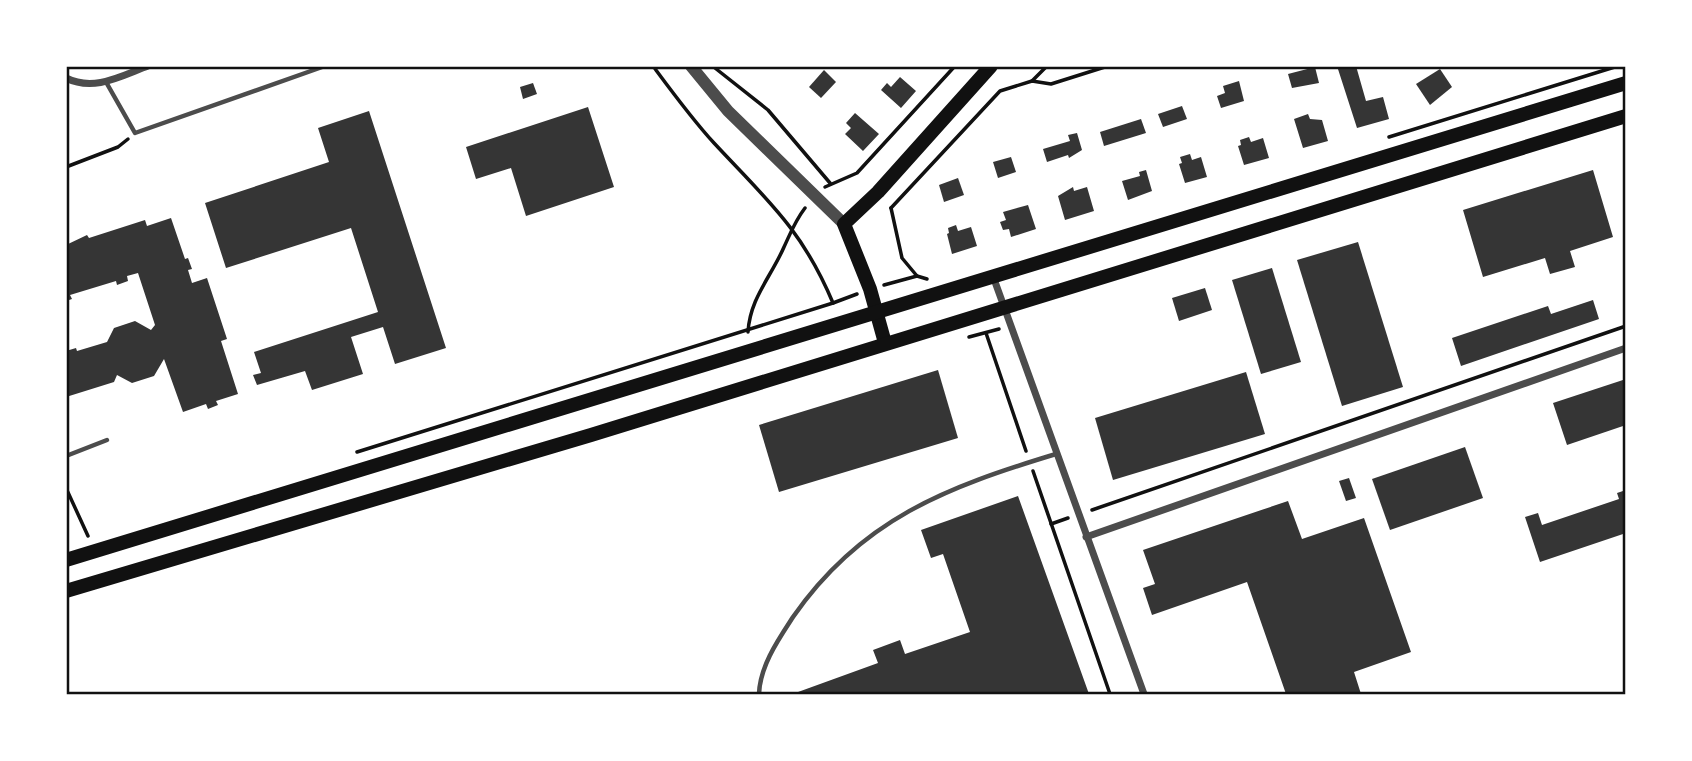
<svg xmlns="http://www.w3.org/2000/svg" width="1692" height="761" font-family="Overpass,sans-serif">
  <style>
    .building { fill: #353535 }
    .lines { fill: none; stroke-linecap: round; stroke-linejoin: round }
    .path { stroke: #111; stroke-width: 3.5 }
    .service { stroke: #4c4c4c; stroke-width: 4.5 }
    .minor { stroke: #4c4c4c; stroke-width: 7 }
    .tertiary { stroke: #4c4c4c; stroke-width: 12 }
    .secondary { stroke: #111; stroke-width: 14 }
    .neatline { fill: none; stroke: #111; stroke-width: 2.5 }
  </style>
  <rect width="100%" height="100%" fill="#fff"/>
  <g class="building">
    <polygon points="1337,66 1356,66 1366,101 1383,97 1389,119 1357,128"/>
    <polygon points="1315,67 1319,83 1292,88 1288,74"/>
    <polygon points="1440,69 1452,87 1430,105 1416,84"/>
    <polygon points="824,70 836,82 821,98 809,87"/>
    <polygon points="900,77 916,91 901,108 881,90 887,83 891,87"/>
    <polygon points="1239,81 1244,101 1221,108 1217,96 1225,93 1223,86"/>
    <polygon points="533,83 537,94 523,99 520,87"/>
    <polygon points="1182,106 1187,119 1163,127 1158,114"/>
    <polygon points="588,107 614,187 526,216 511,168 476,179 466,147"/>
    <polygon points="369,111 446,348 395,364 383,327 351,337 363,374 312,390 305,371 257,385 253,375 261,373 254,352 378,312 351,228 226,268 205,203 329,162 318,128"/>
    <polygon points="855,113 879,134 863,151 845,134 851,128 846,123"/>
    <polygon points="1308,114 1310,119 1322,120 1328,141 1303,148 1294,119"/>
    <polygon points="1141,119 1146,133 1104,146 1100,132"/>
    <polygon points="1077,133 1082,150 1069,158 1068,155 1047,162 1043,149 1070,141 1068,135"/>
    <polygon points="1249,137 1251,142 1263,138 1269,158 1244,165 1238,146 1241,145 1240,140"/>
    <polygon points="1190,154 1192,160 1201,157 1207,177 1185,183 1179,164 1182,163 1180,157"/>
    <polygon points="1011,157 1016,172 998,178 993,162"/>
    <polygon points="1146,170 1152,191 1128,200 1122,181 1140,176 1139,172"/>
    <polygon points="1593,170 1613,237 1570,251 1575,267 1550,274 1545,258 1483,277 1463,210"/>
    <polygon points="958,178 964,195 944,202 939,185"/>
    <polygon points="1073,187 1074,191 1087,187 1094,211 1065,220 1058,196"/>
    <polygon points="1028,205 1036,229 1011,237 1009,229 1003,230 1000,222 1006,220 1003,212"/>
    <polygon points="171,218 185,259 188,258 192,269 188,270 192,283 207,278 227,339 221,341 238,394 216,401 218,405 208,409 206,404 183,412 164,359 154,376 132,383 117,375 114,382 66,397 66,351 76,348 77,351 107,342 114,328 135,321 151,330 155,325 138,273 127,276 128,281 117,285 116,281 70,295 72,299 66,301 66,245 87,235 89,238 145,220 147,226"/>
    <polygon points="956,225 958,231 971,227 977,246 952,254 947,234 949,233 948,228"/>
    <polygon points="1358,242 1403,387 1342,406 1297,260"/>
    <polygon points="1272,268 1301,362 1261,374 1232,280"/>
    <polygon points="1205,288 1212,310 1179,321 1172,298"/>
    <polygon points="1593,300 1599,319 1461,366 1452,338 1548,306 1551,314"/>
    <polygon points="938,370 958,438 779,492 759,425"/>
    <polygon points="1246,372 1265,434 1113,480 1095,418"/>
    <polygon points="1626,379 1626,425 1567,445 1553,403"/>
    <polygon points="1465,447 1483,498 1390,530 1372,479"/>
    <polygon points="1349,478 1356,498 1346,501 1339,481"/>
    <polygon points="1626,490 1626,533 1540,562 1525,517 1538,513 1542,525 1619,499 1617,493"/>
    <polygon points="1018,496 1089,694 799,694 798,692 878,663 873,650 900,640 905,654 970,632 943,554 931,558 921,530"/>
    <polygon points="1288,501 1302,539 1364,518 1411,652 1354,672 1361,694 1286,694 1247,582 1152,615 1143,588 1155,584 1143,550"/>
  </g>
  <g class="lines">
    <g class="path">
      <path d="M653,66C673,93 692,119 714,143C767,200 802,229 833,303L857,294"/>
      <polyline points="715,68 768,110 830,183"/>
      <polyline points="1032,81 1047,66"/>
      <polyline points="1389,137 1618,66"/>
      <polyline points="66,167 118,147 128,139"/>
      <polyline points="825,187 857,173 955,66"/>
      <polyline points="891,208 1000,91 1032,81 1051,84 1108,66"/>
      <polyline points="891,208 902,258 917,276"/>
      <polyline points="884,285 917,276 927,279"/>
      <path d="M748,332C750,298 771,277 784,247C791,232 795,221 805,208"/>
      <polyline points="986,333 1026,451"/>
      <polyline points="969,337 999,329"/>
      <polyline points="357,452 833,303"/>
      <polyline points="1033,471 1110,694"/>
      <polyline points="66,488 88,536"/>
      <polyline points="1092,510 1626,326"/>
      <polyline points="1051,524 1068,518"/>
    </g>
    <g class="service">
      <polyline points="106,82 135,133 325,66"/>
      <polyline points="66,456 107,440"/>
      <path d="M759,694C760,666 778,640 793,617C861,519 947,487 1056,454"/>
    </g>
    <g class="minor">
      <path d="M66,78C94,92 121,76 148,66"/>
      <polyline points="994,279 1144,694"/>
      <polyline points="1086,537 1626,348"/>
    </g>
    <polyline class="tertiary" points="691,66 728,111 844,224"/>
    <g class="secondary">
      <polyline points="885,343 870,289 844,224 878,192 991,66"/>
      <polyline points="66,560 1626,83"/>
      <polyline points="66,591 591,435 1626,116"/>
    </g>
  </g>
  <rect width="1692" height="761" fill="none" stroke="#ffffff" stroke-width="136"/>
  <rect x="68" y="68" width="1556" height="625" class="neatline"/>
</svg>
